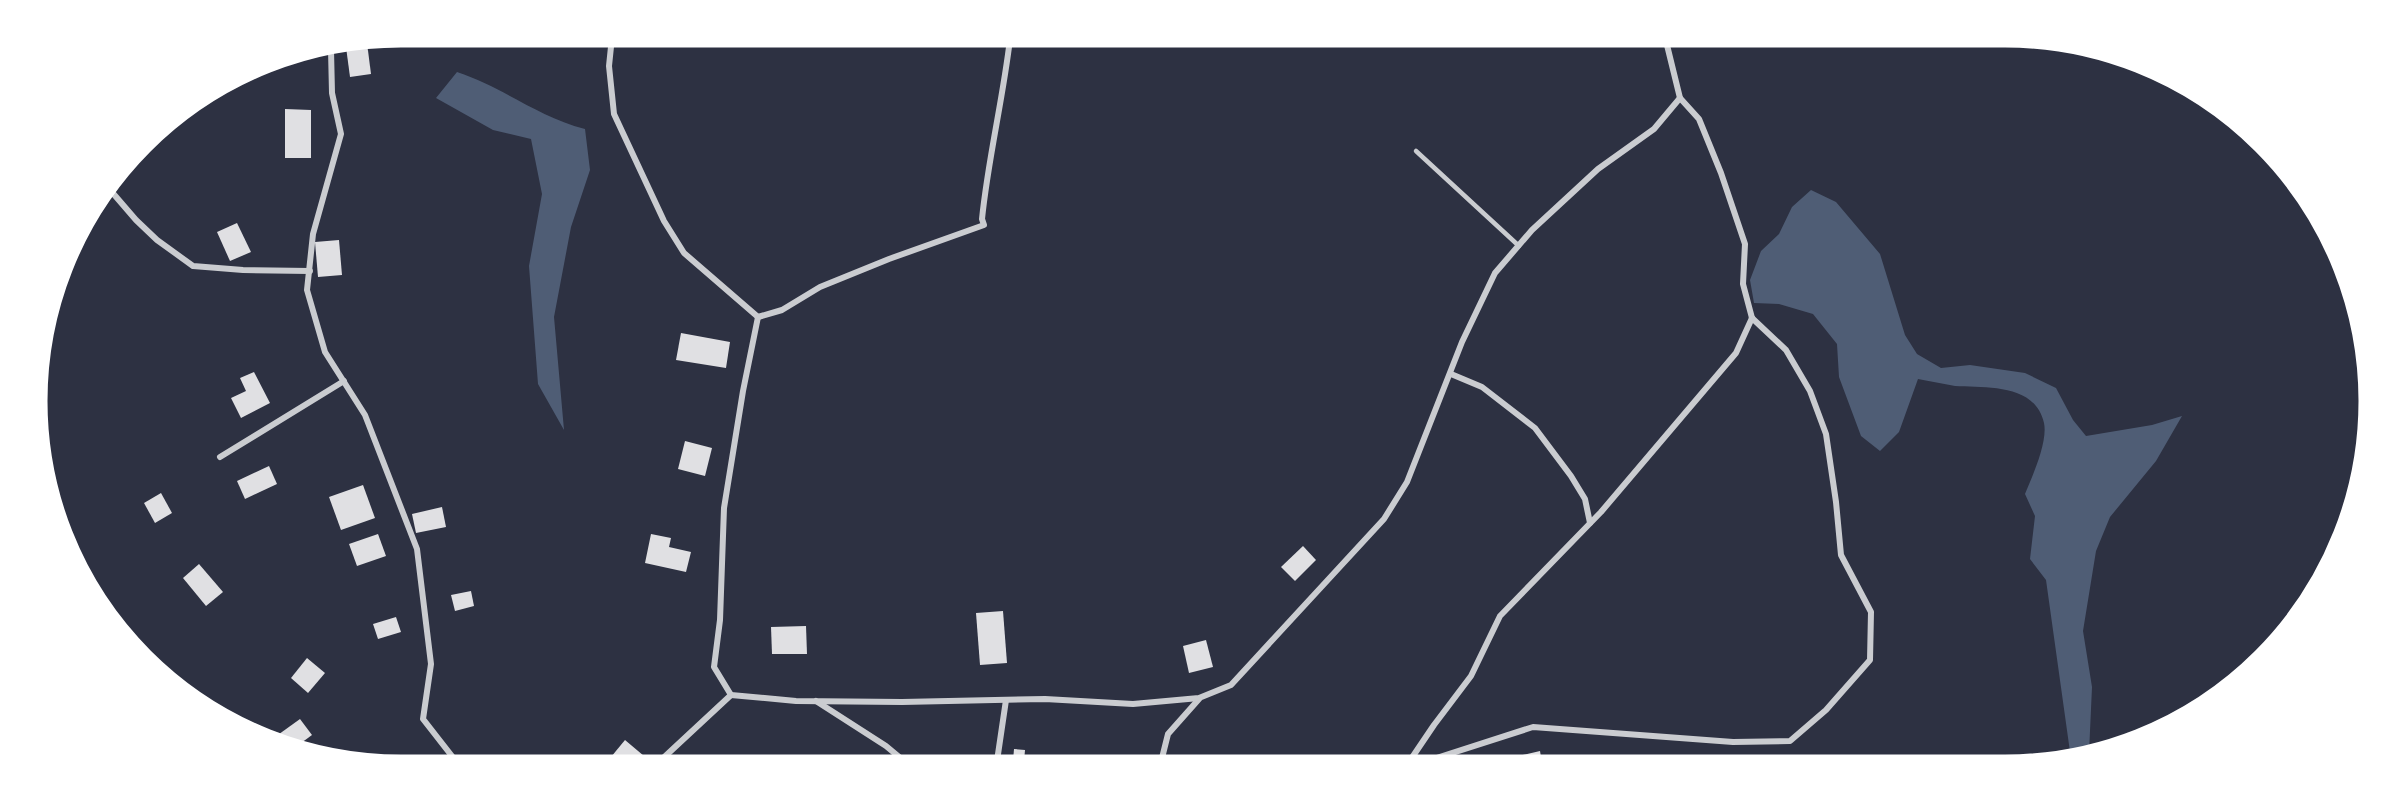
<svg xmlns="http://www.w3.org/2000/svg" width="2407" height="803" font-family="Barlow,sans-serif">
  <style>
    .water { fill: #4f5d75 }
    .building { fill: #e0e0e3 }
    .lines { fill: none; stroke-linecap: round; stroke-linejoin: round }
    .service { stroke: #caccd0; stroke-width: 4.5 }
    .minor { stroke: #caccd0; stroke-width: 6 }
    .rim { fill: none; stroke: #fff; stroke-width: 3 }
  </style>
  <rect width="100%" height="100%" fill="#2d3142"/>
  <g class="water">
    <path d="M457,72C503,87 536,116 585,129L590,170L571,227L554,317L564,430L538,384L529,266L542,194L531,139L493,130L436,98Z"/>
    <path d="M1811,190L1836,202L1880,254L1905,335L1917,354L1941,368L1970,365L2025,373L2056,388L2073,420L2086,436L2152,425L2182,416L2156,461L2110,517L2096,551L2083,631L2092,687L2089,753L2071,759L2046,580L2030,559L2035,516L2025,494C2032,477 2048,442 2044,423C2035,383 1986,388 1955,386C1943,384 1930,381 1918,379L1899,432L1880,451L1861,436L1839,377L1837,344L1813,314L1779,304L1754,303L1750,280L1761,251L1779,234L1792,207Z"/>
  </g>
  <g class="building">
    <polygon points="367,43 371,74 350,77 346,47"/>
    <polygon points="285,109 311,110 311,158 285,158"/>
    <polygon points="237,223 251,252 230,261 217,232"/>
    <polygon points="339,240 342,275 318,277 315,242"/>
    <polygon points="681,333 730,342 726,368 676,360"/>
    <polygon points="254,372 270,403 241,418 231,398 246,391 240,378"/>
    <polygon points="685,441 712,448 705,476 678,469"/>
    <polygon points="269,466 277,484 245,499 237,481"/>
    <polygon points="363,485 375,518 341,530 329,497"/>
    <polygon points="161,493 172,513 155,523 144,503"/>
    <polygon points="442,507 446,527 416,533 412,514"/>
    <polygon points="378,534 386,556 357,566 349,544"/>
    <polygon points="651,534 671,538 669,547 691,552 686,572 645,563"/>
    <polygon points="1303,546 1316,560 1295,581 1281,567"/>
    <polygon points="199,564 223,592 206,606 183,578"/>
    <polygon points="471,591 474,606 455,611 451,595"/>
    <polygon points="1003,611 1007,663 980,665 976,613"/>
    <polygon points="396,617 401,632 378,639 373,624"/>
    <polygon points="806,626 807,654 772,654 771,627"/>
    <polygon points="1206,640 1213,667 1189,673 1183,646"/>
    <polygon points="307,658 325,673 308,693 291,678"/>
    <polygon points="300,719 312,735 297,746 275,737"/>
    <polygon points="625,740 644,756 640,761 615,761 611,757"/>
    <polygon points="1014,749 1025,750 1024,761 1013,761"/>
    <polygon points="1540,751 1542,763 1519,763 1518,756"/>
  </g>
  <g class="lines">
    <polyline class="service" points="1416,151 1519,246"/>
    <g class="minor">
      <polyline points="612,37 609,66 614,114 664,221 684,253 758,317"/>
      <polyline points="1666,41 1680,98 1699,119 1721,173 1745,244 1743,284 1752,318"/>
      <polyline points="331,50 332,93 341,134 313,234 307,290 325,352 365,415 417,549 431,664 423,719 455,760"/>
      <polyline points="111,191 136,220 157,240 193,266 243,270 310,271"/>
      <path d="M758,317L782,310L820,287L889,259L984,225L982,219C988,159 1003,99 1010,39"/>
      <polyline points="1451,374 1482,387 1535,428 1571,476 1585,499 1590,523"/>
      <polyline points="220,457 344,381"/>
      <polyline points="731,695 796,701 902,702 1045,699 1133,704 1199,698 1231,685 1384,519 1407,482 1462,342 1495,273 1532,230 1598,169 1654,129 1680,98"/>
      <polyline points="731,695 714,667 720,620 724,508 743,391 758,317"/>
      <polyline points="816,701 886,746 904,761"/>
      <polyline points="660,761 731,695"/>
      <polyline points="997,761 1006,700"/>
      <polyline points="1161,762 1168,734 1199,699"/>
      <polyline points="1409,762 1434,725 1471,676 1500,616 1601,512 1736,353 1752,318"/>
      <polyline points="1424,762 1533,727 1733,742 1790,741 1826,710 1870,660 1871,612 1841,555 1836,502 1826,434 1810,391 1786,350 1752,318"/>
    </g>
  </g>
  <path d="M0 0H2407V803H0ZM401 46H2005A355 355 0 0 1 2360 401V401A355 355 0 0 1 2005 756H401A355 355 0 0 1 46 401V401A355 355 0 0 1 401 46Z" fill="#fff" fill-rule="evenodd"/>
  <path class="rim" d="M401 46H2005A355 355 0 0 1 2360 401V401A355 355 0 0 1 2005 756H401A355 355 0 0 1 46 401V401A355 355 0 0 1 401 46Z"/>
</svg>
